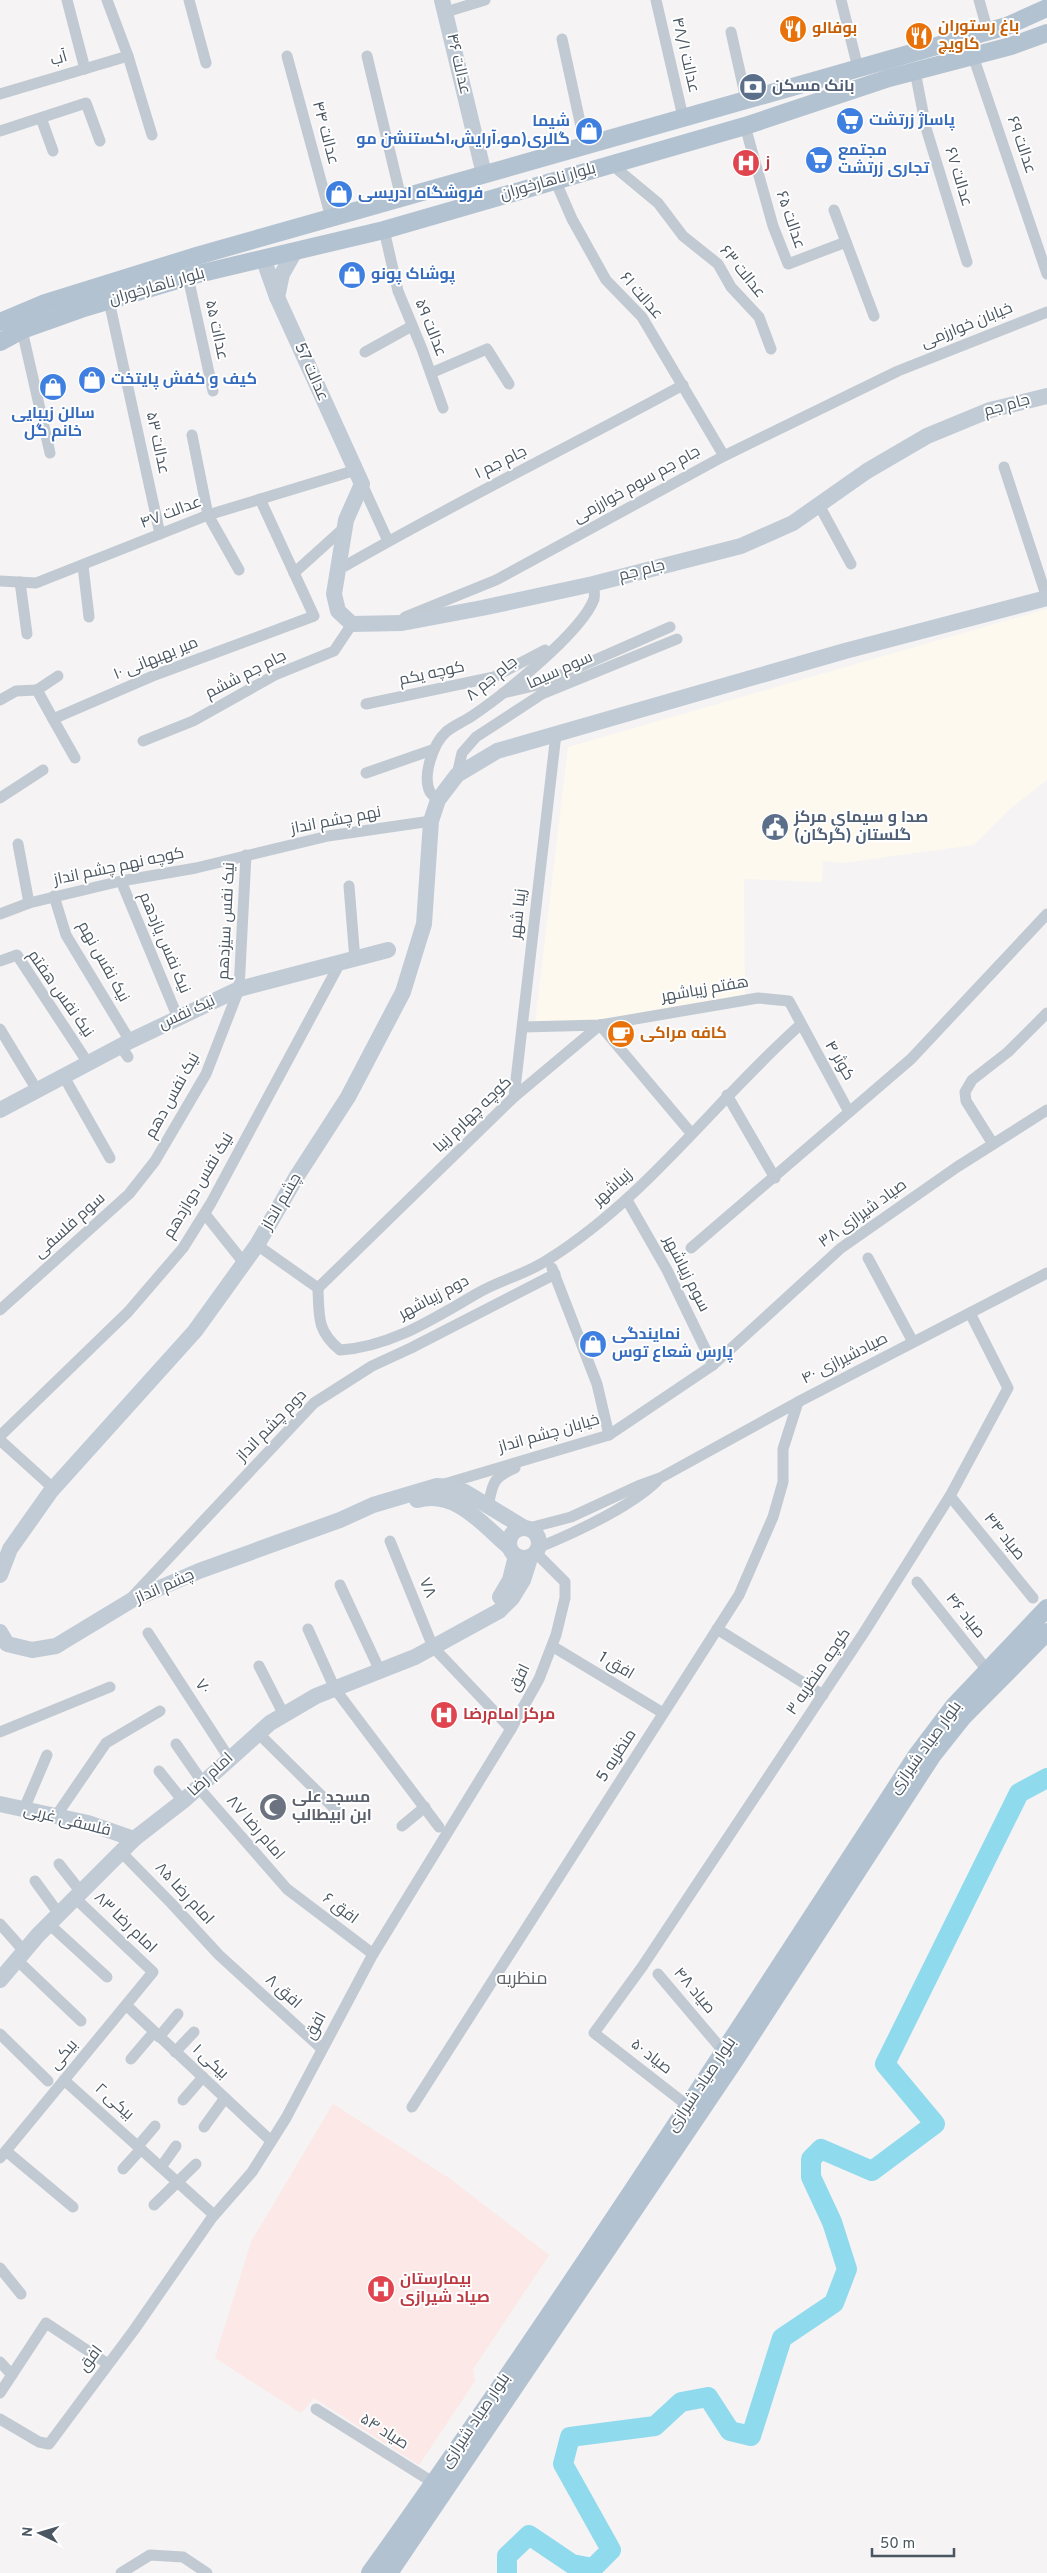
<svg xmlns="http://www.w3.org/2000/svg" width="1047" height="2573" font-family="Overpass,Cairo,sans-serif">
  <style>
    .commercial { fill: #fdf9ef }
    .medical { fill: #fce8e6 }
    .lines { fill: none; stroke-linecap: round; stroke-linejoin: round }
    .river { stroke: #90daee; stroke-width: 20 }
    .street { stroke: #c1cad2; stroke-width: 11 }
    .secondary { stroke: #c1cbd6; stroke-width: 16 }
    .primary { stroke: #b3c2d1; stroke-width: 18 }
    .labels { text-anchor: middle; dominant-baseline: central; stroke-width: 4; stroke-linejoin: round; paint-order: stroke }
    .food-label { font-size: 16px; font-weight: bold; fill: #c56008; stroke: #fff; text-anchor: start }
    .street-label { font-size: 16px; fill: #4a5661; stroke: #fff }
    .service-label { font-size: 16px; font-weight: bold; fill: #4e5e75; stroke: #fff; text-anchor: start }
    .shop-label { font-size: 16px; font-weight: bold; fill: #366cbe; stroke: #fff; text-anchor: start }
    .health-label { font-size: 16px; font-weight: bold; fill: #be3a42; stroke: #fff; text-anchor: start }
    .worship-label { font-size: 16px; font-weight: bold; fill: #5b616d; stroke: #fff; text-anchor: start }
    .neighbourhood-label { font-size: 18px; fill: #5f6368; stroke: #fff }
  </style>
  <rect width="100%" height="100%" fill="#f5f3f3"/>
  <polygon class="commercial" points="1047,609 1047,780 1010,809 974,845 843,863 823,861 822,882 744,879 745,995 609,1019 535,1023 568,747"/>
  <polygon class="medical" points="333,2104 449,2178 549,2255 473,2369 475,2381 419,2465 314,2398 301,2413 215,2358 251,2242"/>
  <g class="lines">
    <polyline class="river" points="507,2573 507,2556 529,2535 572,2564 593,2568 611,2550 563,2464 570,2437 655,2426 681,2402 708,2397 730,2431 751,2436 782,2338 834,2303 847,2269 832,2222 811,2177 811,2159 821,2149 872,2171 935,2124 885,2064 1019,1793 1047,1778"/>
    <g class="street">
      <polyline points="67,0 85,69"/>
      <polyline points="107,0 128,56 152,135"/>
      <polyline points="189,0 206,63"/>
      <polyline points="656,0 683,117"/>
      <polyline points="841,0 858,68"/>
      <polyline points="979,0 988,32"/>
      <polyline points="446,12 485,0"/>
      <polyline points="731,32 746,99"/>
      <polyline points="562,39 585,145"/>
      <polyline points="287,56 331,218"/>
      <polyline points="367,56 401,198"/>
      <polyline points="973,56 1047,274"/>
      <polyline points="915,71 926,128 967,262"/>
      <polyline points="0,94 128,56"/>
      <polyline points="41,118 53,151"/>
      <polyline points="745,126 773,226 788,264 846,242"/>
      <polyline points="0,131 86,103 100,141"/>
      <polyline points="611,164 658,203 683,236 718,264 731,287 759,317 771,349"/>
      <polyline points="555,180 572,219 606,280 642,317 724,456"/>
      <polyline points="834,210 874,316"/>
      <polyline points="384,230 398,291 422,349 443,408"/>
      <polyline points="188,277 213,391"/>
      <polyline points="109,301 160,534"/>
      <polyline points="22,330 50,453"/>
      <polyline points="365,352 412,326"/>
      <polyline points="431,373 487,349 509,384"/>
      <polyline points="192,435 208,515 239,570"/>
      <polyline points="1004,467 1047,598"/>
      <polyline points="362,484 388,541"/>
      <polyline points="819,505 851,564"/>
      <polyline points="83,566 89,617"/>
      <path d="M345,566C456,502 571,446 683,385"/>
      <polyline points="294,573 345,527"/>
      <polyline points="0,581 36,583 208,515 356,470"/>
      <polyline points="20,582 27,634"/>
      <polyline points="405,617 496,580 724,456 898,371 1047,312"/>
      <polyline points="37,690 53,719"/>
      <polyline points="37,690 58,676"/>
      <polyline points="503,693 538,685 670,627"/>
      <polyline points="0,700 16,691 37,690"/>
      <polyline points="366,704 494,677 545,650"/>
      <polyline points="143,741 193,721 275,675 334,651 352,624"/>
      <polyline points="75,758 53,719 155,675 314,616 260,499"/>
      <polyline points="366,773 432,750"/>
      <polyline points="457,775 462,753 476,737 542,694 677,639"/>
      <polyline points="0,798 43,770"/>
      <path d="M438,800C436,798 432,795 430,792C422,776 433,744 446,732C453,726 463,722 472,716C502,696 582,632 594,599C595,594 594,588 593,584"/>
      <polyline points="18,844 29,903"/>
      <polyline points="121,881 178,1018"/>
      <polyline points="349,886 355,960"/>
      <polyline points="54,896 66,935 130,1041"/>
      <polyline points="0,914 29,903 121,881 196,868 328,836 431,821"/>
      <polyline points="0,961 17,955 88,1063"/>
      <polyline points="600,1025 691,1133"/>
      <polyline points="523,1027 600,1025 758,998 789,1001 849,1112"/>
      <polyline points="0,1029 37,1090"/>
      <polyline points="121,1047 128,1057"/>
      <polyline points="63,1075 110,1158"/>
      <polyline points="727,1095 775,1178"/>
      <polyline points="514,1097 556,734"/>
      <polyline points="993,1144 966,1101 965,1092 972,1080 1008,1052 1047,1013"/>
      <polyline points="627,1200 667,1270 713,1365"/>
      <polyline points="205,1214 244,1263"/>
      <polyline points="257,1245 318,1288"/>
      <polyline points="691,1248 911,1059 1047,914"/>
      <polyline points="868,1258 913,1342"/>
      <polyline points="552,1268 597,1384 609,1435"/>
      <path d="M318,1288C319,1317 317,1331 340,1350C391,1347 434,1318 478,1293C500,1280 527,1274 549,1259C646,1198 715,1101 800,1025"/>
      <polyline points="318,1288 514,1097 600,1025"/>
      <polyline points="0,1310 129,1194 155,1161 206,1074 239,989 246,855"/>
      <polyline points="0,1436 128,1312 183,1248 211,1203 340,963"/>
      <polyline points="0,1440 53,1488"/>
      <polyline points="441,1485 609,1435 713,1365 841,1248 957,1167 1047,1110"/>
      <polyline points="950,1496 1033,1598"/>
      <path d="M488,1506C493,1483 492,1478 515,1468"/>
      <polyline points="529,1528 571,1517 638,1486 660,1478 798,1402 1047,1273"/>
      <polyline points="390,1541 433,1647 511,1729"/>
      <path d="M540,1547C576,1532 629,1508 657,1481"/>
      <polyline points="917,1582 987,1670"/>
      <polyline points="340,1585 380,1671"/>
      <polyline points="133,1596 314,1403 372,1366 411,1348 555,1274"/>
      <polyline points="308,1629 335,1689 439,1827"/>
      <polyline points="717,1629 823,1695"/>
      <polyline points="148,1633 229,1758"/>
      <polyline points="552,1646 663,1713"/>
      <polyline points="259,1666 284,1715"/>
      <polyline points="0,1732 110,1687"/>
      <polyline points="258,1733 341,1815"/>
      <polyline points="176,1744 203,1783"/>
      <polyline points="159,1771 183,1801"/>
      <polyline points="198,1787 287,1889 373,1954"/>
      <polyline points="24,1809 47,1755"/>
      <polyline points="56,1816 106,1743 160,1711"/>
      <polyline points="402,1826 425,1807"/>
      <polyline points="121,1852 172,1904 219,1955 322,2049"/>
      <polyline points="59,1864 81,1892"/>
      <polyline points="35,1881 59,1914"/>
      <polyline points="0,1924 24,1951"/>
      <polyline points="49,1924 107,1977"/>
      <polyline points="17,1960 81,2021"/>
      <polyline points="658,1974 724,2052"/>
      <polyline points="126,2005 271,2141"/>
      <polyline points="0,2034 48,2081"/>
      <polyline points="159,2037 178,2014"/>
      <polyline points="175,2052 194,2032"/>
      <polyline points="131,2059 154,2032"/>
      <polyline points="64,2080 214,2215"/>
      <polyline points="183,2100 203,2077"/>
      <polyline points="688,2106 594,2033 642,1967 863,1634 950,1496 1008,1388 970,1313"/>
      <polyline points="412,2107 739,1595 773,1517 783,1482 783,1449 798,1402"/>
      <polyline points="204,2127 225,2098"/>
      <polyline points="138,2146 155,2126"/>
      <polyline points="6,2151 73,2207"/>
      <polyline points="0,2158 153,1972 75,1898"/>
      <polyline points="161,2167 176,2146"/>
      <polyline points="123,2169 141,2149"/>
      <polyline points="154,2205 196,2164"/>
      <polyline points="0,2268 21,2294"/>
      <polyline points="0,2362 12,2375"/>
      <polyline points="0,2393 46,2323 108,2364"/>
      <polyline points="316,2409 434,2483"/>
      <polyline points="0,2419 39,2442 49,2444 134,2330 211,2219 252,2172 286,2118 373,1954 511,1729 539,1679 556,1635 565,1598 565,1582 536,1553"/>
      <polyline points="121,2573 150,2555 183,2557 207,2573"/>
    </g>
    <g class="secondary">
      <polyline points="442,0 484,174"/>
      <polyline points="263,258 277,297 362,484 346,520 334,594 338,611 352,624 402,623 482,608 593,584 741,546 793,523 867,471 927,436 990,410 1047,396"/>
      <polyline points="277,297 282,274 295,251"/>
      <polyline points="0,1110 130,1041 239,989 388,950"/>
      <path d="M417,1500C456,1489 483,1525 509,1547"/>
      <circle cx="524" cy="1543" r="15"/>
      <polyline points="0,1575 10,1549 51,1491 195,1331 257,1245 297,1176 348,1097 403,992 419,940 424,924 431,821 438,800 457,775 497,751 845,651 1047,598"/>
      <polyline points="500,1597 510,1580 516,1556"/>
      <polyline points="0,1632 7,1644 32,1650 56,1646 132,1600 199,1571 340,1520 373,1505 437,1486 451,1487 465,1492 523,1527"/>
      <polyline points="0,1804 88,1823 134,1839"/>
      <polyline points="0,1980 38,1935 134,1839 183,1801 270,1723 316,1696 415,1657 499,1611 512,1598 523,1580 530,1558"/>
    </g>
    <g class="primary">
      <polyline points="0,322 45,303 193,257 1007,26 1047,8"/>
      <polyline points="0,342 22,330 81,309 198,274 384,230 745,126 889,78 1011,46 1047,33"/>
      <path d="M370,2573C561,2306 738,2030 917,1755L954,1706L1047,1608"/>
      <polyline points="389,2573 735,2060 932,1756 963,1717 1047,1632"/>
    </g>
  </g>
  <defs>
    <g id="restaurant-disc" transform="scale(1.4375)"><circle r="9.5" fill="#e8710a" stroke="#fff"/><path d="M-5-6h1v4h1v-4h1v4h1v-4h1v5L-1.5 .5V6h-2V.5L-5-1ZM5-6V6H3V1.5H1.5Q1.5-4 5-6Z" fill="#fff"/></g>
    <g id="bank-disc" transform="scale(1.4375)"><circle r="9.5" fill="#5c6f8a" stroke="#fff"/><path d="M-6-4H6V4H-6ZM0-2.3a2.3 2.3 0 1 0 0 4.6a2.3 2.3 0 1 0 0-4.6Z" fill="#fff"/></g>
    <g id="supermarket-disc" transform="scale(1.4375)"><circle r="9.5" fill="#3f7fe0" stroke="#fff"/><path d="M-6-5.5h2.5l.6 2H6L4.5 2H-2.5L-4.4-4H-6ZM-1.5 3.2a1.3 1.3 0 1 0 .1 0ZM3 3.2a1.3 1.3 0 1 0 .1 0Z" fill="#fff"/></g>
    <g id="shop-disc" transform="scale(1.4375)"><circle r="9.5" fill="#3f7fe0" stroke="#fff"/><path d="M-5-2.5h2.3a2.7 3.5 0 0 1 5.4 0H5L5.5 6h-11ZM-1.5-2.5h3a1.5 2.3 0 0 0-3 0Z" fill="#fff"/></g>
    <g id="hospital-disc" transform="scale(1.4375)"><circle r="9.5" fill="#e0444e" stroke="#fff"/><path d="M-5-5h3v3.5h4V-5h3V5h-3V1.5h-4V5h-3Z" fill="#fff"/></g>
    <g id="civic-disc" transform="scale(1.4375)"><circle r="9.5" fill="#5c6f8a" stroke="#fff"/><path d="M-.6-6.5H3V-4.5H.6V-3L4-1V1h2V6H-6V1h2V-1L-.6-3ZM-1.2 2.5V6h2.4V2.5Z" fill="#fff"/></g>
    <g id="cafe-disc" transform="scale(1.4375)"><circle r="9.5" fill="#e8710a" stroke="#fff"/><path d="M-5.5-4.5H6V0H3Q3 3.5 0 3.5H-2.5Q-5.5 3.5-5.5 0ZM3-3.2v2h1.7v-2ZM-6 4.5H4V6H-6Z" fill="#fff"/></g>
    <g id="mosque-disc" transform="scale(1.4375)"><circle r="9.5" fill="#6b7280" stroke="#fff"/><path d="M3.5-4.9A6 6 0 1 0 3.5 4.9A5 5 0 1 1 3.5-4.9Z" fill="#fff"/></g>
  </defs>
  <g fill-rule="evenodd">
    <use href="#restaurant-disc" x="793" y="29"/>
    <use href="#restaurant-disc" x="919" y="36"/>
    <use href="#bank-disc" x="753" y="87"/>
    <use href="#supermarket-disc" x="850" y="121"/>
    <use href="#shop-disc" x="589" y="131"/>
    <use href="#supermarket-disc" x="819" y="160"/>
    <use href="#hospital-disc" x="746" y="163"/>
    <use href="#shop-disc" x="339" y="194"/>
    <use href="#shop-disc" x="352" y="275"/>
    <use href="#shop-disc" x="92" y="380"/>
    <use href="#shop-disc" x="53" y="387"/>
    <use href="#civic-disc" x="775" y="827"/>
    <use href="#cafe-disc" x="621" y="1034"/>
    <use href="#shop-disc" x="593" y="1344"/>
    <use href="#hospital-disc" x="444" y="1715"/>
    <use href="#mosque-disc" x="273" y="1807"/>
    <use href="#hospital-disc" x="381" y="2289"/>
  </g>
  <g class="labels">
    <g class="food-label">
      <text x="938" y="27">باغ رستوران<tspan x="938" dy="18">کاویچ</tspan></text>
      <text x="812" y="29">بوفالو</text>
      <text x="640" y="1034">کافه مراکی</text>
    </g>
    <g class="street-label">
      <text transform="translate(685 55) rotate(77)">عدالت ۴۸/۱</text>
      <text transform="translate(59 59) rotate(-16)">آب</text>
      <text transform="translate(458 64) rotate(77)">۴۶ عدالت</text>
      <text transform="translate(325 133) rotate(75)">۴۴ عدالت</text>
      <text transform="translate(1021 145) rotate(71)">عدالت ۶۹</text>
      <text transform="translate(958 177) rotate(73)">عدالت ۶۷</text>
      <text transform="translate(548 182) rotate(-16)">بلوار ناهارخوران</text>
      <text transform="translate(790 220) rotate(71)">عدالت ۶۵</text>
      <text transform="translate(742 272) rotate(51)">عدالت ۶۳</text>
      <text transform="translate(157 287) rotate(-16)">بلوار ناهارخوران</text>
      <text transform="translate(641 296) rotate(49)">عدالت ۶۱</text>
      <text transform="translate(967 326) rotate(-22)">خیابان خوارزمی</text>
      <text transform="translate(430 328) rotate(68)">عدالت ۵۹</text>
      <text transform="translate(216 330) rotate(78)">عداات ۵۵</text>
      <text transform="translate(311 372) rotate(66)">عدالت 57</text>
      <text transform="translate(1007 406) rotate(-15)">جام جم</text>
      <text transform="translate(157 443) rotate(78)">عدالت ۵۳</text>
      <text transform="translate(501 463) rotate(-26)">۱ جام جم</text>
      <text transform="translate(637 485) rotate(-29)">جام جم سوم خوارزمی</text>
      <text transform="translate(171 513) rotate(-21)">عدالت ۴۷</text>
      <text transform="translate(642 571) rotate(-14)">جام جم</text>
      <text transform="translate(156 659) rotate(-22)">۱۰ میر بهبهانی</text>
      <text transform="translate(560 671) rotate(-24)">سوم سیما</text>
      <text transform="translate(432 674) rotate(-12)">کوچه یکم</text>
      <text transform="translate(246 675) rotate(-27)">جام جم ششم</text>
      <text transform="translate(492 679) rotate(-39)">۸ جام جم</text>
      <text transform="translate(336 821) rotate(-11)">نهم چشم انداز</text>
      <text transform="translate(119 867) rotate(-12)">کوچه نهم چشم انداز</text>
      <text transform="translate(519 914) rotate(-84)">زیبا شهر</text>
      <text transform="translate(227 921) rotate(-87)">نیک نفس سیزدهم</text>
      <text transform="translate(164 943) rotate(67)">نیک نفس یازدهم</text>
      <text transform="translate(103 962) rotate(61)">نیک نفس نهم</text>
      <text transform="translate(705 990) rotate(-10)">هفتم زیباشهر</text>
      <text transform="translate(60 994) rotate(55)">نیک نفس هفتم</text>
      <text transform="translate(187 1013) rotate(-25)">نیک نفس</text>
      <text transform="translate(839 1061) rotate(60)">کوثر ۴</text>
      <text transform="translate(173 1096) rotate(-61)">نیک نفس دهم</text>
      <text transform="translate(473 1115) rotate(-44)">کوچه چهارم زیبا</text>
      <text transform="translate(199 1186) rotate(-59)">نیک نفس دوازدهم</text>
      <text transform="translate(613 1188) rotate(-42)">زیباشهر</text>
      <text transform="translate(282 1202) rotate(-60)">چشم انداز</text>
      <text transform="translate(863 1214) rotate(-36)">صیاد شیرازی ۳۸</text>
      <text transform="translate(70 1226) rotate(-42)">سوم فلسفی</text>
      <text transform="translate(686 1274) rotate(63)">سوم زیباشهر</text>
      <text transform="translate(434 1298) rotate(-28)">دوم زیباشهر</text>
      <text transform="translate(845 1359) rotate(-27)">۴۰ صیادشیرازی</text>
      <text transform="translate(272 1426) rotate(-46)">دوم چشم انداز</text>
      <text transform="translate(549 1434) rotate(-16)">خیابان چشم انداز</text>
      <text transform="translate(1004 1537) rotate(51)">صیاد ۴۴</text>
      <text transform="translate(165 1587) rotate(-24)">چشم انداز</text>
      <text transform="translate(427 1588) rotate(68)">۷۸</text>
      <text transform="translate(965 1616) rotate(51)">صیاد ۴۶</text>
      <text transform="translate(616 1666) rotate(31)">افق 1</text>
      <text transform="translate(819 1672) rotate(-56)">کوچه منظریه ۳</text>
      <text transform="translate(520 1678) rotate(-64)">افق</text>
      <text transform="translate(202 1687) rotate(57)">۷۰</text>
      <text transform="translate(926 1748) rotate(-54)">بلوار صیاد شیرازی</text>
      <text transform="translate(617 1756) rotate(-57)">منظریه 5</text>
      <text transform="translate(211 1775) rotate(-43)">امام رضا</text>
      <text transform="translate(67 1821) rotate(14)">فلسفی غربی</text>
      <text transform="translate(255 1828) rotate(49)">امام رضا ۸۷</text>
      <text transform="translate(184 1894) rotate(47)">امام رضا ۸۵</text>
      <text transform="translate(340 1909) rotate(37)">افق ۶</text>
      <text transform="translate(125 1923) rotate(44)">امام رضا ۸۳</text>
      <text transform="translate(694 1991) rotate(50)">صیاد ۴۸</text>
      <text transform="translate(283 1992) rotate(42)">افق ۸</text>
      <text transform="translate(316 2026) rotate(-62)">افق</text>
      <text transform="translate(64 2055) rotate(-50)">بیکی</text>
      <text transform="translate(651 2057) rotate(38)">صیاد ۵۰</text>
      <text transform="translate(210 2062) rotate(43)">۱ بیکی</text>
      <text transform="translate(702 2085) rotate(-56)">بلوار صیاد شیرازی</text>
      <text transform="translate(114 2102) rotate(42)">۲ بیکی</text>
      <text transform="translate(91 2359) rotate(-53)">افق</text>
      <text transform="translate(476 2421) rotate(-56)">بلوار صیاد شیرازی</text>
      <text transform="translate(384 2432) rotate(32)">صیاد ۵۴</text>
    </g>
    <g class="service-label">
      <text x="772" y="87">بانک مسکن</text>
      <text x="794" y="818">صدا و سیمای مرکز<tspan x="794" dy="18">گلستان (گرگان)</tspan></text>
    </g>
    <g class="shop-label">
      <text x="869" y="121">پاساژ زرتشت</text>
      <text x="570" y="122" text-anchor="end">شیما<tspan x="570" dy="18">گالری(مو،آرایش،اکستنشن مو</tspan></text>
      <text x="838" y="151">مجتمع<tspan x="838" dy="18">تجاری زرتشت</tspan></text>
      <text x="358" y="194">فروشگاه ادریسی</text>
      <text x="371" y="275">پوشاک پونو</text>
      <text x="111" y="380">کیف و کفش پایتخت</text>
      <text x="53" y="414" text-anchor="middle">سالن زیبایی<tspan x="53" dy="18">خانم گل</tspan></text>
      <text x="612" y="1335">نمایندگی<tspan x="612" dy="18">پارس شعاع توس</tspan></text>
    </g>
    <g class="health-label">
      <text x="765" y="163">ز</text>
      <text x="463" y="1715">مرکز امام‌رضا</text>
      <text x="400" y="2280">بیمارستان<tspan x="400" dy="18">صیاد شیرازی</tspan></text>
    </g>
    <g class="worship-label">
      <text x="292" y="1798">مسجد علی<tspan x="292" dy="18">ابن ابیطالب</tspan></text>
    </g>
    <g class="neighbourhood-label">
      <text x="522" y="1979">منظریه</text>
    </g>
  </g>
  <g transform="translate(40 2533) rotate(275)" stroke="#ffffff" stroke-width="4" paint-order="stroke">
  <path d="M0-4L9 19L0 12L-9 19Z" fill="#4a5661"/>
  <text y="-8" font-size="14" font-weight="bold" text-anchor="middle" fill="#4a5661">N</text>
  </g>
  <path d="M872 2548v8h82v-8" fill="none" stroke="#4a5661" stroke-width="2.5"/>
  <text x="880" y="2548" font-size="15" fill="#4a5661" stroke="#ffffff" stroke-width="4" paint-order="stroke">50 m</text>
</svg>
